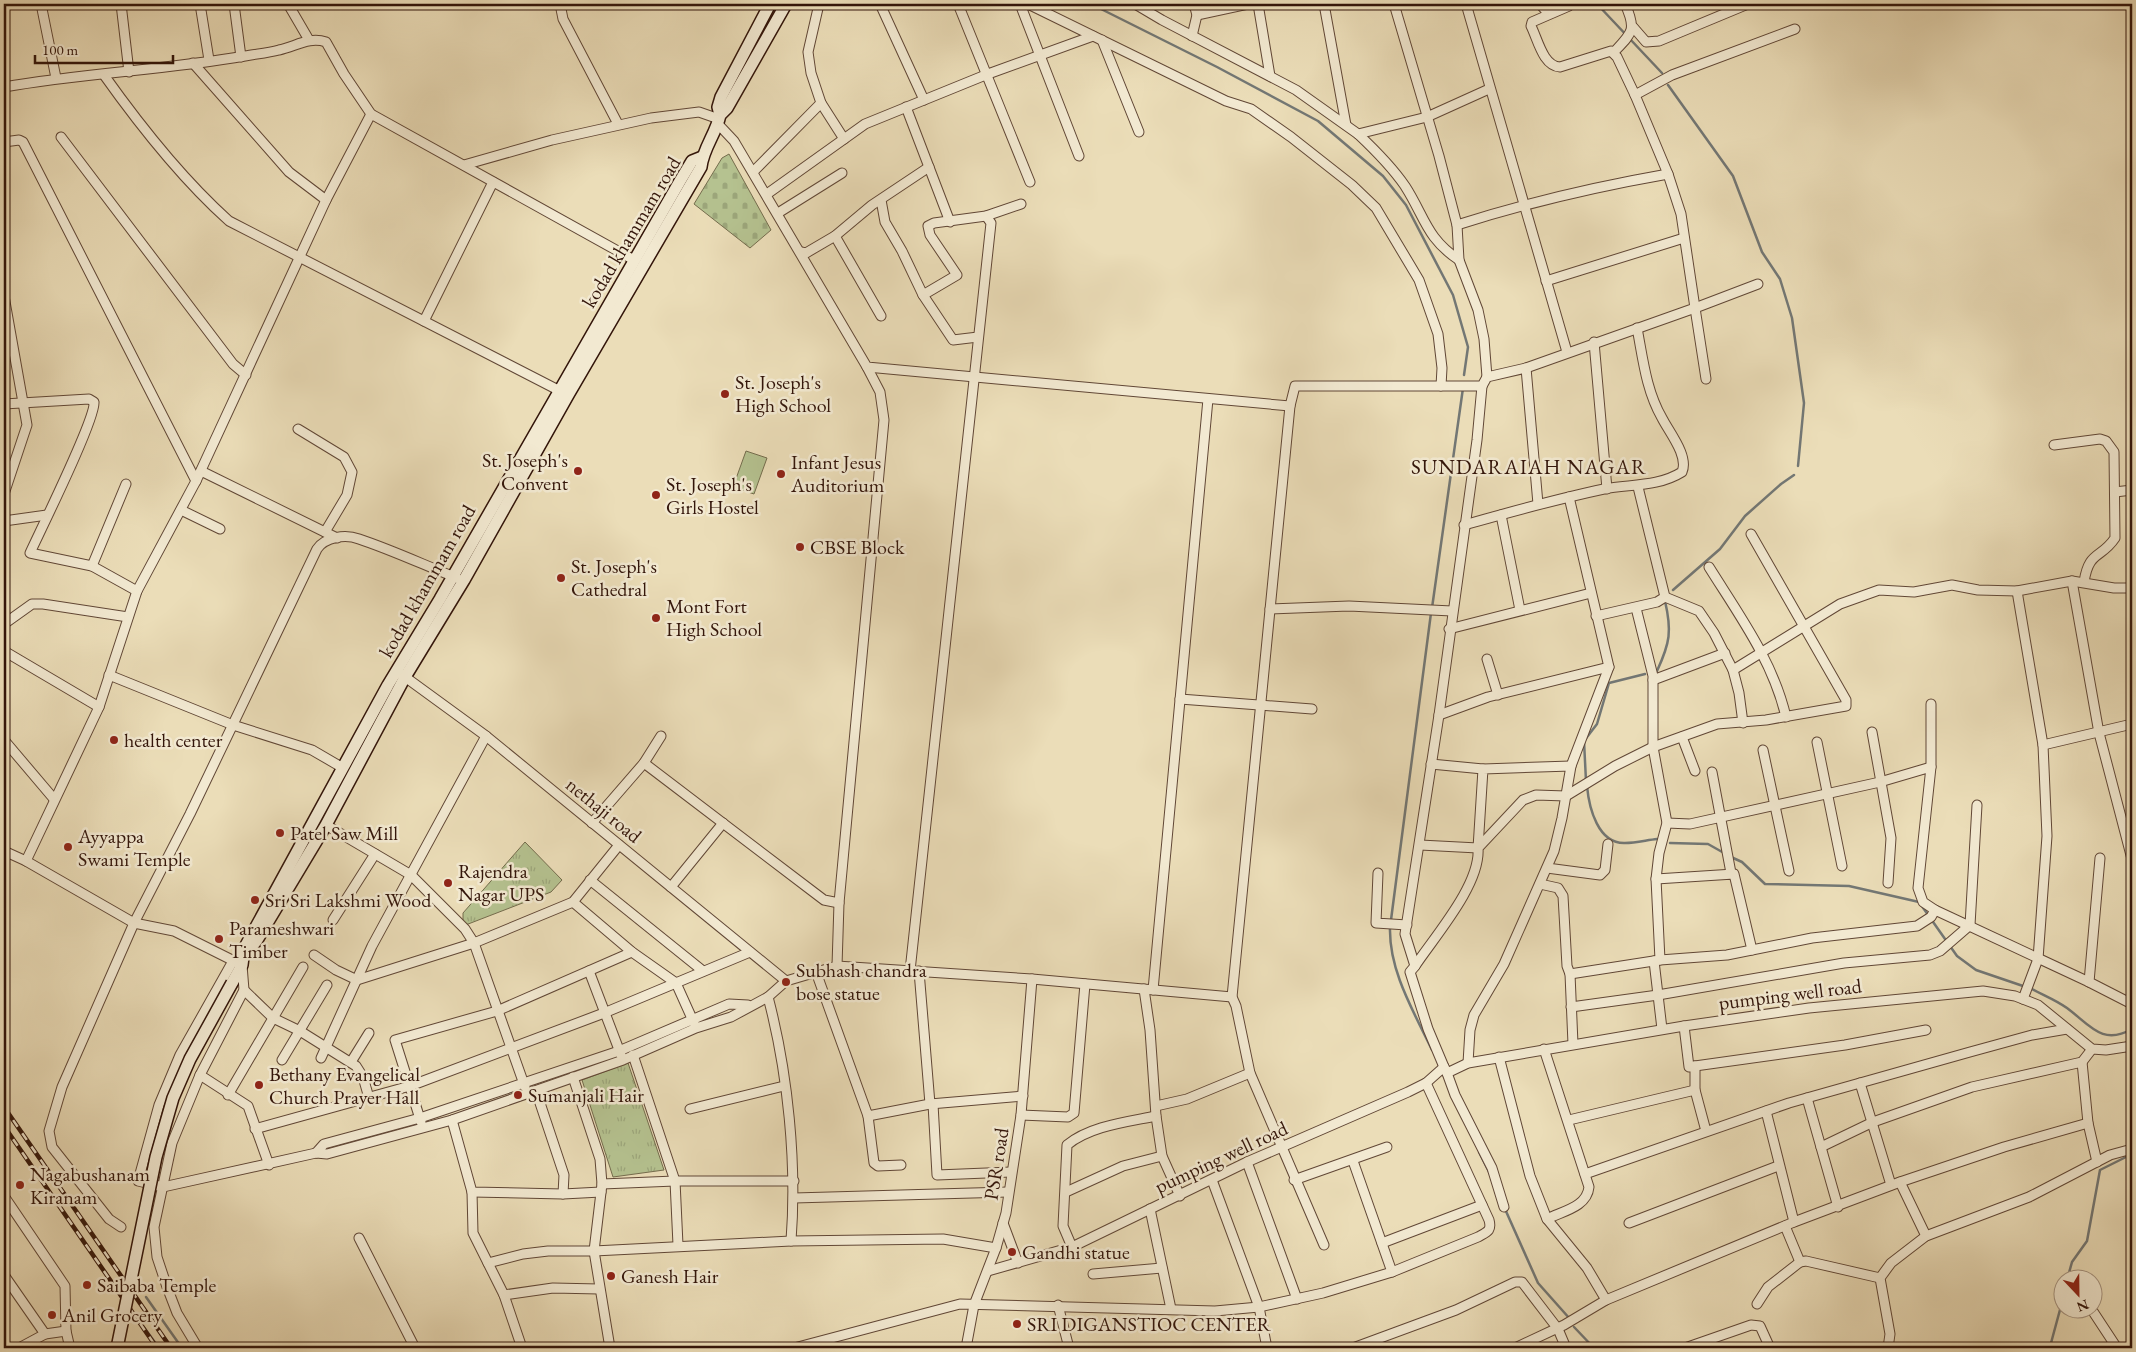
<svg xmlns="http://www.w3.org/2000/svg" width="2136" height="1352" font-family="'EB Garamond',serif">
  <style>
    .grass { fill: url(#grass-tufts); stroke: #746c4d }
    .cemetery { fill: url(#cemetery-stones); stroke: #746c4d }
    .pitch { fill: #b5c290; stroke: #746c4d }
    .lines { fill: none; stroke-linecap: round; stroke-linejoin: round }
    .stream { stroke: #737774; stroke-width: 2.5 }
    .minor-casing { stroke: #614736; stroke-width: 11 }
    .secondary-casing { stroke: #33150a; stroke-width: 14 }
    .minor { stroke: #f2e9d1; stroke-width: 9 }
    .secondary { stroke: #f2e9d1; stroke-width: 11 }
    .rail-casing { stroke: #33150a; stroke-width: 4.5 }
    .rail { stroke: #f2e9d1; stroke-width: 2.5; stroke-dasharray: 8; stroke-linecap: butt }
    .secondary-bridge-casing { stroke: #33150a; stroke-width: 14; stroke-linecap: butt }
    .secondary-bridge { stroke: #f2e9d1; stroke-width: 11 }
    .poi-dot { fill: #8f2418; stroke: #f2e9d1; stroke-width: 2 }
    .labels { text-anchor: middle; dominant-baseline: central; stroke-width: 5; stroke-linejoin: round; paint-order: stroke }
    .street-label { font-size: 20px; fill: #33150a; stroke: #f2e9d1 }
    .poi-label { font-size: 20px; fill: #33150a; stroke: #f2e9d1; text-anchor: start }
    .neighbourhood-label { font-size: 21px; letter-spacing: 1px; fill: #33150a; stroke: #f2e9d1 }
  </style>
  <defs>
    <pattern id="grass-tufts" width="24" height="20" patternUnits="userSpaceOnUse" patternTransform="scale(1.25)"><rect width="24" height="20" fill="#b5c290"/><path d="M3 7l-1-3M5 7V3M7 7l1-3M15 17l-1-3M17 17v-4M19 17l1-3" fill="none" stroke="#9ca67b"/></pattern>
    <pattern id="cemetery-stones" width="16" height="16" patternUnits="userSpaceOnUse" patternTransform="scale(1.25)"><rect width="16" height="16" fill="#b5c290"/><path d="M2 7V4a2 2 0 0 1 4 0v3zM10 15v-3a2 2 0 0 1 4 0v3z" fill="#9ca67b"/></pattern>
  </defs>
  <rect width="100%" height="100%" fill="#ebddb8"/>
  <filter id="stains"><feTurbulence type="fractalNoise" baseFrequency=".004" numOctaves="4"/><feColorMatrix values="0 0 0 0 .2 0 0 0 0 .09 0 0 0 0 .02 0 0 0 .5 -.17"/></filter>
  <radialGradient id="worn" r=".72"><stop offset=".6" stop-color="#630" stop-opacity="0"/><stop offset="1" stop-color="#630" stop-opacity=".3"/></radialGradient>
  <g class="grass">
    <polygon points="525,842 562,880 551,892 463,926 463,913"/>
    <polygon points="628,1063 664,1170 613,1177 582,1080"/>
  </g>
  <polygon class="cemetery" points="729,154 771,230 750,248 694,204 722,158"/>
  <polygon class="pitch" points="746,451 767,458 754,494 733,487"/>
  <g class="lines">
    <g class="stream">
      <polyline points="1091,4 1217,67 1318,121 1383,176 1406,205 1453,295 1468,347 1464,375"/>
      <polyline points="1597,4 1662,73"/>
      <polyline points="1668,85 1733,176 1762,252 1780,279 1792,318 1804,403 1798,466"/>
      <polyline points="1673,590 1720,549 1745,516 1781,484 1794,475"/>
      <polyline points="1432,608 1463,388"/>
      <path d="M1657,671C1670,643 1672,631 1665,601"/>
      <polyline points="1586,781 1584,741 1597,724 1609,683 1645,674"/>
      <path d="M1587,786C1589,808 1598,844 1625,843C1636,843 1647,840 1657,839"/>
      <polyline points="1670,843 1708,844 1724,853"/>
      <polyline points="1731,857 1742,862 1765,884 1849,886 1919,902 1957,956 1976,970 2023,986"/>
      <polyline points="1391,920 1431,613"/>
      <path d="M1390,928C1389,971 1414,1012 1432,1050"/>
      <path d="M2032,989C2043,995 2056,1000 2067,1008C2090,1025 2102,1046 2132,1029"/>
      <polyline points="1479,1152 1490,1174"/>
      <polyline points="1505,1209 1538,1283 1570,1319"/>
      <polyline points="2067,1280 2072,1262 2087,1241 2100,1170 2126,1157 2132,1156"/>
      <polyline points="146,1297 182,1348"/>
      <polyline points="138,1319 159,1348"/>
      <polyline points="1574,1327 1594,1348"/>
      <polyline points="2048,1348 2051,1343 2064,1295"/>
    </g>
    <g class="minor-casing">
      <g id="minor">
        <polyline points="41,4 56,78"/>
        <polyline points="121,4 129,72"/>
        <polyline points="200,4 209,60"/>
        <polyline points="234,4 241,57"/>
        <polyline points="288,4 309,40"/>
        <polyline points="560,4 563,19 618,124"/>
        <polyline points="880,4 924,100"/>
        <polyline points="958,4 1030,182"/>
        <polyline points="1020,4 1079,156"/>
        <polyline points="1028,4 1226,101 1251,109 1291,137 1352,185 1376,208 1419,280 1438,334 1442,368 1441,386"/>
        <polyline points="1135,4 1162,20 1296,90 1358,134 1427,117 1489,89"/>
        <polyline points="1258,4 1270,76"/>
        <polyline points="1324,4 1346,125"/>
        <polyline points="1394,4 1439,156 1457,225 1459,260 1478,310 1484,339 1487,377"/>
        <polyline points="1466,4 1567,352"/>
        <polyline points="1540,4 1548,13"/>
        <path d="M1569,6L1532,22L1531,26C1538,40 1543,66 1560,67L1611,51L1617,57L1635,95"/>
        <polyline points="1197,15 1248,4"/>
        <polyline points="1633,27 1646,42 1659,41 1748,4"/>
        <polyline points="1192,36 1197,15 1194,4"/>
        <polyline points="1102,40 1139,132"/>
        <path d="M1614,52C1632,33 1637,30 1625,4"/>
        <polyline points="193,63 289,172 326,200"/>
        <path d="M104,75C141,127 181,178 229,221L564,393"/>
        <path d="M4,87C84,73 165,70 245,56C256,54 268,53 279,50C295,47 309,36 326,42L344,74L371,114L634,260"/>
        <polyline points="821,103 844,139"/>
        <polyline points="906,107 950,222"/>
        <polyline points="718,124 734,141 867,367 1290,406"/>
        <path d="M1358,134C1375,150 1392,167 1405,186C1425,217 1426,238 1459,260"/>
        <polyline points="61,137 233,364 246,375"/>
        <polyline points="4,142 19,140 23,142 196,481"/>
        <polyline points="464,165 552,140 651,118 699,112 719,119"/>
        <polyline points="753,172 821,103 811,73 808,52 819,4"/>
        <polyline points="767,194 865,124 988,74 1093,36"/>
        <polyline points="881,200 885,222 902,251 923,295 953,340 978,337"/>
        <polyline points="778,213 842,173"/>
        <path d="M1457,225C1529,202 1594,187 1668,174"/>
        <polyline points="835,236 881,316"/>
        <polyline points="801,252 806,253 835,236 872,205 929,167"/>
        <polyline points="1546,281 1684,238"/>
        <polyline points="923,295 957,275 930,235 928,226 934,223 986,216 1021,204"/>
        <polyline points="4,296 27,425 4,494"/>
        <polyline points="424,321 493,182"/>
        <polyline points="1594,342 1607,489"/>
        <polyline points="1526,368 1538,504"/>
        <polyline points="1706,379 1695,308 1758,284"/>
        <path d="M4,404L89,399L94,402C96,418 41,529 30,553L92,566L137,591"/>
        <polyline points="298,429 344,457 352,472 347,495 325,532"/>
        <path d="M2054,445L2100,439L2106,441L2114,452L2115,538C2101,559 2089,550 2084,582"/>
        <polyline points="201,471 337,538"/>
        <polyline points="2115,492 2132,490"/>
        <polyline points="1569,497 1609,667 1571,766"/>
        <polyline points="181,510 220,529"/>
        <polyline points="1501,515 1520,610"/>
        <polyline points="4,521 47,515"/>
        <path d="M1464,525C1510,512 1557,499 1604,489C1630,484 1658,487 1682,472C1689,456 1669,432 1662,418C1646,390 1643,359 1637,328"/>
        <polyline points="92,566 126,484"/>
        <path d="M1709,567C1739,615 1773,661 1786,717"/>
        <polyline points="2072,581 2099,733 2132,859"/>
        <polyline points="2017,591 2043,745 2047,836 2038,959 2023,999"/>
        <polyline points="1665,597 1699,611 1714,633 1733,670 1739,693 1743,723"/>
        <polyline points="1636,608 1653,676 1653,747 1667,823 1659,853 1656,879 1660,960"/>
        <polyline points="1270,609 1349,606 1452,611"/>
        <polyline points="1596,616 1657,602 1665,597 1638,487"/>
        <polyline points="4,624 32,604 43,604 128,617"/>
        <polyline points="1449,629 1591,593"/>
        <polyline points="4,651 99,707"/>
        <polyline points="1487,659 1498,695"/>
        <polyline points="1733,670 1840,604 1879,590 1914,592 1952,585 1978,590 2017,591 2072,581 2114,588 2132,588"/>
        <polyline points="401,674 486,736 786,981"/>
        <polyline points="109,675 233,725 312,750 343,768"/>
        <polyline points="1653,680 1725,653"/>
        <polyline points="1180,699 1312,709"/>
        <polyline points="1931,704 1931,767"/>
        <polyline points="1439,715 1488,697 1609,667"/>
        <polyline points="1872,732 1891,838 1888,883"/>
        <polyline points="1682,737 1695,771"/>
        <polyline points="4,740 54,799"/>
        <polyline points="1817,742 1842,866"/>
        <polyline points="2043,745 2132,724"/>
        <polyline points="1763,750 1789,871"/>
        <polyline points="644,763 824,900 839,903"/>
        <polyline points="1431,764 1483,769"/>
        <polyline points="1712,772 1731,873"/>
        <polyline points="592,823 644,763 661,736"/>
        <polyline points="1667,823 1690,824 1880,782 1931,767 1918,888 1923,902 1935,910 2089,982"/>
        <polyline points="326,825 411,875 465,929 474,943 525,1087"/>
        <polyline points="1420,845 1478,848 1483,769 1571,766 1562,818 1554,851 1504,964 1474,1015 1470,1030 1468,1063"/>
        <polyline points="4,851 26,861 134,923 174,931 242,965 244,990 200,1075 172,1143 154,1227 157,1257 167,1287 177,1313 198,1348"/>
        <polyline points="2100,858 2089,982 2132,1004"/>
        <polyline points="26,861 99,707 137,591 196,481 326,200 371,114"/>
        <polyline points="1547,868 1600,875 1605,870 1608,844"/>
        <polyline points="1378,873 1376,923 1407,925"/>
        <polyline points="1656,879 1734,874 1752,950"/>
        <polyline points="590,880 703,971"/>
        <polyline points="1540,884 1558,888 1563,896 1567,966 1570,974 1573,1044"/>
        <polyline points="671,887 723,823"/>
        <polyline points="573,902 632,952 676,983 694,1023"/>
        <polyline points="333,920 375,854"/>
        <polyline points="314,955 336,970 357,980 474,943 573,902 619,845"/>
        <polyline points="233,961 180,1055 159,1105 138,1181 163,1187 316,1153 327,1154 452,1120 623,1060 696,1028 731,1017 768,997 786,981 837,966 1032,979 1232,997"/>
        <polyline points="1654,961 1662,1029"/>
        <polyline points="837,966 839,903 884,420 880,392 867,367"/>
        <path d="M1415,966C1435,936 1481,884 1478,848L1523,800L1536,795L1566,796L1615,766L1653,747L1717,724L1766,720L1846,706V700L1751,534"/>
        <polyline points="589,971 621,1055"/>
        <polyline points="910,971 991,223 986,216"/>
        <polyline points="919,971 930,1104"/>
        <polyline points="816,972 868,1116 930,1104 1023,1096"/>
        <polyline points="1570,974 1660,960 1727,955 1812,938 1917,926 1931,917 1935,910"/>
        <polyline points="1144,989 1150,1030 1156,1116 1162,1156 1180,1196"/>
        <polyline points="244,990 273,1018 300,1031 356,1066 363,1077 369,1098"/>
        <polyline points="1153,990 1208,399"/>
        <path d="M768,997C788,1073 797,1163 791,1241"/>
        <polyline points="1571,1007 1658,995 1844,963 1930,955 1940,951 1970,925 1977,805"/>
        <polyline points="1684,1026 1689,1067 1695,1066 1695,1090 1706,1131"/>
        <path d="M1544,1049L1589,1187C1587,1207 1563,1211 1547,1219"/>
        <polyline points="633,1055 675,1181 678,1245"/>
        <polyline points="1499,1057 1530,1176 1547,1219 1587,1268 1606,1300"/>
        <polyline points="321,1058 372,946 486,736"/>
        <polyline points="282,1060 327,985"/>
        <polyline points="351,1062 369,1033"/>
        <polyline points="2082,1062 2088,1123 2097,1162"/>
        <polyline points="1695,1066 1845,1045 1926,1030"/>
        <polyline points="1444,1067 1428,1029 1410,972 1415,966 1405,934 1439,715 1477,440 1482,386"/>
        <polyline points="1447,1073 1455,1095 1492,1168 1504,1207"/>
        <polyline points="200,1075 248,1106 269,1165"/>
        <polyline points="573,1077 600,1159 602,1184 594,1251 610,1348"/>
        <polyline points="1860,1083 1891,1185"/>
        <polyline points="536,1091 564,1175 563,1194"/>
        <polyline points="228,1095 303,967"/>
        <polyline points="1807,1098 1838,1207"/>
        <polyline points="933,1104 937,1175 1011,1172"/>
        <polyline points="1156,1106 1187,1099 1250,1073"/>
        <polyline points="690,1109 784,1086"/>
        <polyline points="1766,1111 1794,1222"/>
        <polyline points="1021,1115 1068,1117 1074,1113 1085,984"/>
        <polyline points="868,1116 874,1163 878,1166 901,1165"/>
        <polyline points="452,1120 472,1192 563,1194 601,1192"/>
        <polyline points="1569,1120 1695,1090"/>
        <polyline points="421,1122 395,1040 497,1011 632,952"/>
        <polyline points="255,1129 410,1086 604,1013 750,952"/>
        <polyline points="1821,1147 1873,1122 1972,1087 2082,1062 2092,1049"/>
        <polyline points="316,1153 324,1144 420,1118 619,1051 729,1004 748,1005"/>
        <polyline points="1353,1161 1392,1272"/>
        <polyline points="1247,1162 1297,1299"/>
        <polyline points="1585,1174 1789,1103 1970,1052 2032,1035 2067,1029"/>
        <polyline points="1212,1180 1259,1307 1267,1348"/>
        <polyline points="1294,1180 1387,1147"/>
        <polyline points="1900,1182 1926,1236"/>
        <polyline points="602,1184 675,1181 794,1181"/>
        <polyline points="472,1192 473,1233 504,1295 522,1348"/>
        <polyline points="1066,1192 1123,1166 1162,1156"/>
        <polyline points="4,1196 65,1286 66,1331 70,1348"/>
        <polyline points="794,1198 1008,1192"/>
        <polyline points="1150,1209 1171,1309"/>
        <polyline points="1003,1223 1018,1263"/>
        <polyline points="1629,1223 1778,1166"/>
        <polyline points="1785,1226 1800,1262 1806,1261 1880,1278"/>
        <path d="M121,1227L109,1219L52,1147L49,1131L62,1087L134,923L190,814L317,549C325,537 345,534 359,539C392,550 424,565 457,578"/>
        <polyline points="359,1238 415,1348"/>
        <polyline points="1382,1243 1482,1205"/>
        <polyline points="1324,1245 1250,1073 1236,1006 1232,997 1290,406 1295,386 1482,386 1487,377 1526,368 1695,308 1681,214 1668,174 1635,95 1672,75 1795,29"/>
        <path d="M1072,1247L1063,1226L1067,1145C1090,1126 1127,1122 1156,1116"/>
        <polyline points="488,1263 523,1254 548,1251 594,1251 791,1241 943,1239 996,1248"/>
        <polyline points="988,1271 1072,1247 1247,1162 1408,1092 1426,1083 1444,1067 1447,1073 1468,1063 1684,1026 1809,1008 1983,991 2015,996 2038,1005 2092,1049 2106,1050 2132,1046"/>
        <polyline points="1093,1274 1162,1268"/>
        <polyline points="4,1275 45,1334 66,1331"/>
        <polyline points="504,1295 553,1288 599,1289"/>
        <polyline points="1757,1304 1768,1287 1800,1262"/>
        <polyline points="1058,1305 1069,1348"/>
        <polyline points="2092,1310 2117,1348"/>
        <polyline points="19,1348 45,1334"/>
        <path d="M794,1348L960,1304L1215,1311L1259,1307L1323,1293L1392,1272L1478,1237C1487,1232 1492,1231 1489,1220L1426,1083"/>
        <polyline points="966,1348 974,1305 996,1248 1006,1213 1021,1115 1032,979"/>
        <polyline points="1353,1348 1456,1310 1515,1282 1522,1282 1558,1329 1566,1348"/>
        <polyline points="1515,1348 1564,1325 1606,1300 1794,1222 1900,1182 2004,1147 2088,1123"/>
        <polyline points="1685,1348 1751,1325 1760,1326 1770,1348"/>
        <polyline points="1888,1348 1890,1334 1880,1278 1891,1263 1926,1236 2029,1197 2110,1155 2132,1149"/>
        <polyline points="2131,1348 2132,1348"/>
      </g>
    </g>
    <g class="secondary-casing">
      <g id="secondary">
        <polyline points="720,115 718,107 721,97 770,4"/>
        <path d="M244,956L257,940L326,825L405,677L464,580L568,395L701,167C703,148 716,134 720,115L727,108L786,4"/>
        <polyline points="232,983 242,965 244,949 388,685 440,599 680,181 692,161 702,157"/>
      </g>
    </g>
    <use href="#minor" class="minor"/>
    <use href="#secondary" class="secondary"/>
    <g class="rail-casing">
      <g id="rail">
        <polyline points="4,1107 171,1348"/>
        <polyline points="4,1126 157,1348"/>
      </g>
    </g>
    <use href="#rail" class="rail"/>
    <g class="secondary-bridge-casing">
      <polyline id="secondary-bridge" points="117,1348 156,1157 173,1098 190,1059 232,983"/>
    </g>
    <use href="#secondary-bridge" class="secondary-bridge"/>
  </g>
  <g class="poi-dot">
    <circle cx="725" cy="394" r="5"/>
    <circle cx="578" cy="471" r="5"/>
    <circle cx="781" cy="474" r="5"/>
    <circle cx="656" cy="495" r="5"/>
    <circle cx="800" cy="547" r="5"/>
    <circle cx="561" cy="578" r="5"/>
    <circle cx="656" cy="618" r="5"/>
    <circle cx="114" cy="740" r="5"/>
    <circle cx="280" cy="833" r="5"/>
    <circle cx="68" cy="847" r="5"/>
    <circle cx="448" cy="883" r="5"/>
    <circle cx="255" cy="900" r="5"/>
    <circle cx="219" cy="939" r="5"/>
    <circle cx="786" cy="982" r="5"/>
    <circle cx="259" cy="1085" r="5"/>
    <circle cx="518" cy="1095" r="5"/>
    <circle cx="20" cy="1185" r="5"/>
    <circle cx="1012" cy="1252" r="5"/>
    <circle cx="611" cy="1276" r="5"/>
    <circle cx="87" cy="1285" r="5"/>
    <circle cx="52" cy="1315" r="5"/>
    <circle cx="1017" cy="1324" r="5"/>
  </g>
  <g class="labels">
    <g class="street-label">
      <text transform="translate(631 232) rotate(-59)">kodad khammam road</text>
      <text transform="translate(427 581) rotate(-60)">kodad khammam road</text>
      <text transform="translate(604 810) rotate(39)">nethaji road</text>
      <text transform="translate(1790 994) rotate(-7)">pumping well road</text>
      <text transform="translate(1221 1157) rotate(-25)">pumping well road</text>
      <text transform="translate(996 1164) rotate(-81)">PSR road</text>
    </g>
    <g class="poi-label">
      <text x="735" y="382">St. Joseph's<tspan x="735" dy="23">High School</tspan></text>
      <text x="568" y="460" text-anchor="end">St. Joseph's<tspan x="568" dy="23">Convent</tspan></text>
      <text x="791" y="462">Infant Jesus<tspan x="791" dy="23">Auditorium</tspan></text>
      <text x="666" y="484">St. Joseph's<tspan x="666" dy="23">Girls Hostel</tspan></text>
      <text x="810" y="547">CBSE Block</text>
      <text x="571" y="566">St. Joseph's<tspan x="571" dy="23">Cathedral</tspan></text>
      <text x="666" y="606">Mont Fort<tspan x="666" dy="23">High School</tspan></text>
      <text x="124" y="740">health center</text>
      <text x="290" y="833">Patel Saw Mill</text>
      <text x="78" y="836">Ayyappa<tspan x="78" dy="23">Swami Temple</tspan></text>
      <text x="458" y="871">Rajendra<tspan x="458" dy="23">Nagar UPS</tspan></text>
      <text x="265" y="900">Sri Sri Lakshmi Wood</text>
      <text x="229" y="928">Parameshwari<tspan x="229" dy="23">Timber</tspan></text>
      <text x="796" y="970">Subhash chandra<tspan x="796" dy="23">bose statue</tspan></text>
      <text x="269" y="1074">Bethany Evangelical<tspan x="269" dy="23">Church Prayer Hall</tspan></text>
      <text x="528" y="1095">Sumanjali Hair</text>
      <text x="30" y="1174">Nagabushanam<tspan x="30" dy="23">Kiranam</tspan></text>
      <text x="1022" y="1252">Gandhi statue</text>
      <text x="621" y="1276">Ganesh Hair</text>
      <text x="97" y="1285">Saibaba Temple</text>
      <text x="62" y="1315">Anil Grocery</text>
      <text x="1027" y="1324">SRI DIGANSTIOC CENTER</text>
    </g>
    <g class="neighbourhood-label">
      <text x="1529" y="466">SUNDARAIAH NAGAR</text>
    </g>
  </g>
  <rect width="2136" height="1352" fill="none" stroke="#ebddb8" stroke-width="20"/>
  <rect x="5" y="5" width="2126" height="1342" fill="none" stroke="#33150a" stroke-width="2.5"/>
  <rect x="10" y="10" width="2116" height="1332" fill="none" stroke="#33150a"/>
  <g transform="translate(2078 1294) rotate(158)"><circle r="24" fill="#f2e9d1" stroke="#a69481"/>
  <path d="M0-4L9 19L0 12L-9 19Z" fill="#8f2418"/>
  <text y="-8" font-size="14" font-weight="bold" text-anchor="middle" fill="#33150a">N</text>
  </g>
  <path d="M35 55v8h138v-8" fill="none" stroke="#33150a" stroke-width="2.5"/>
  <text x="42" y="55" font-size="15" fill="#33150a" stroke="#f2e9d1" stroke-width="4" paint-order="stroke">100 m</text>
  <rect width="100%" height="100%" filter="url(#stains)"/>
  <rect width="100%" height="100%" fill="url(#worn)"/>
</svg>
